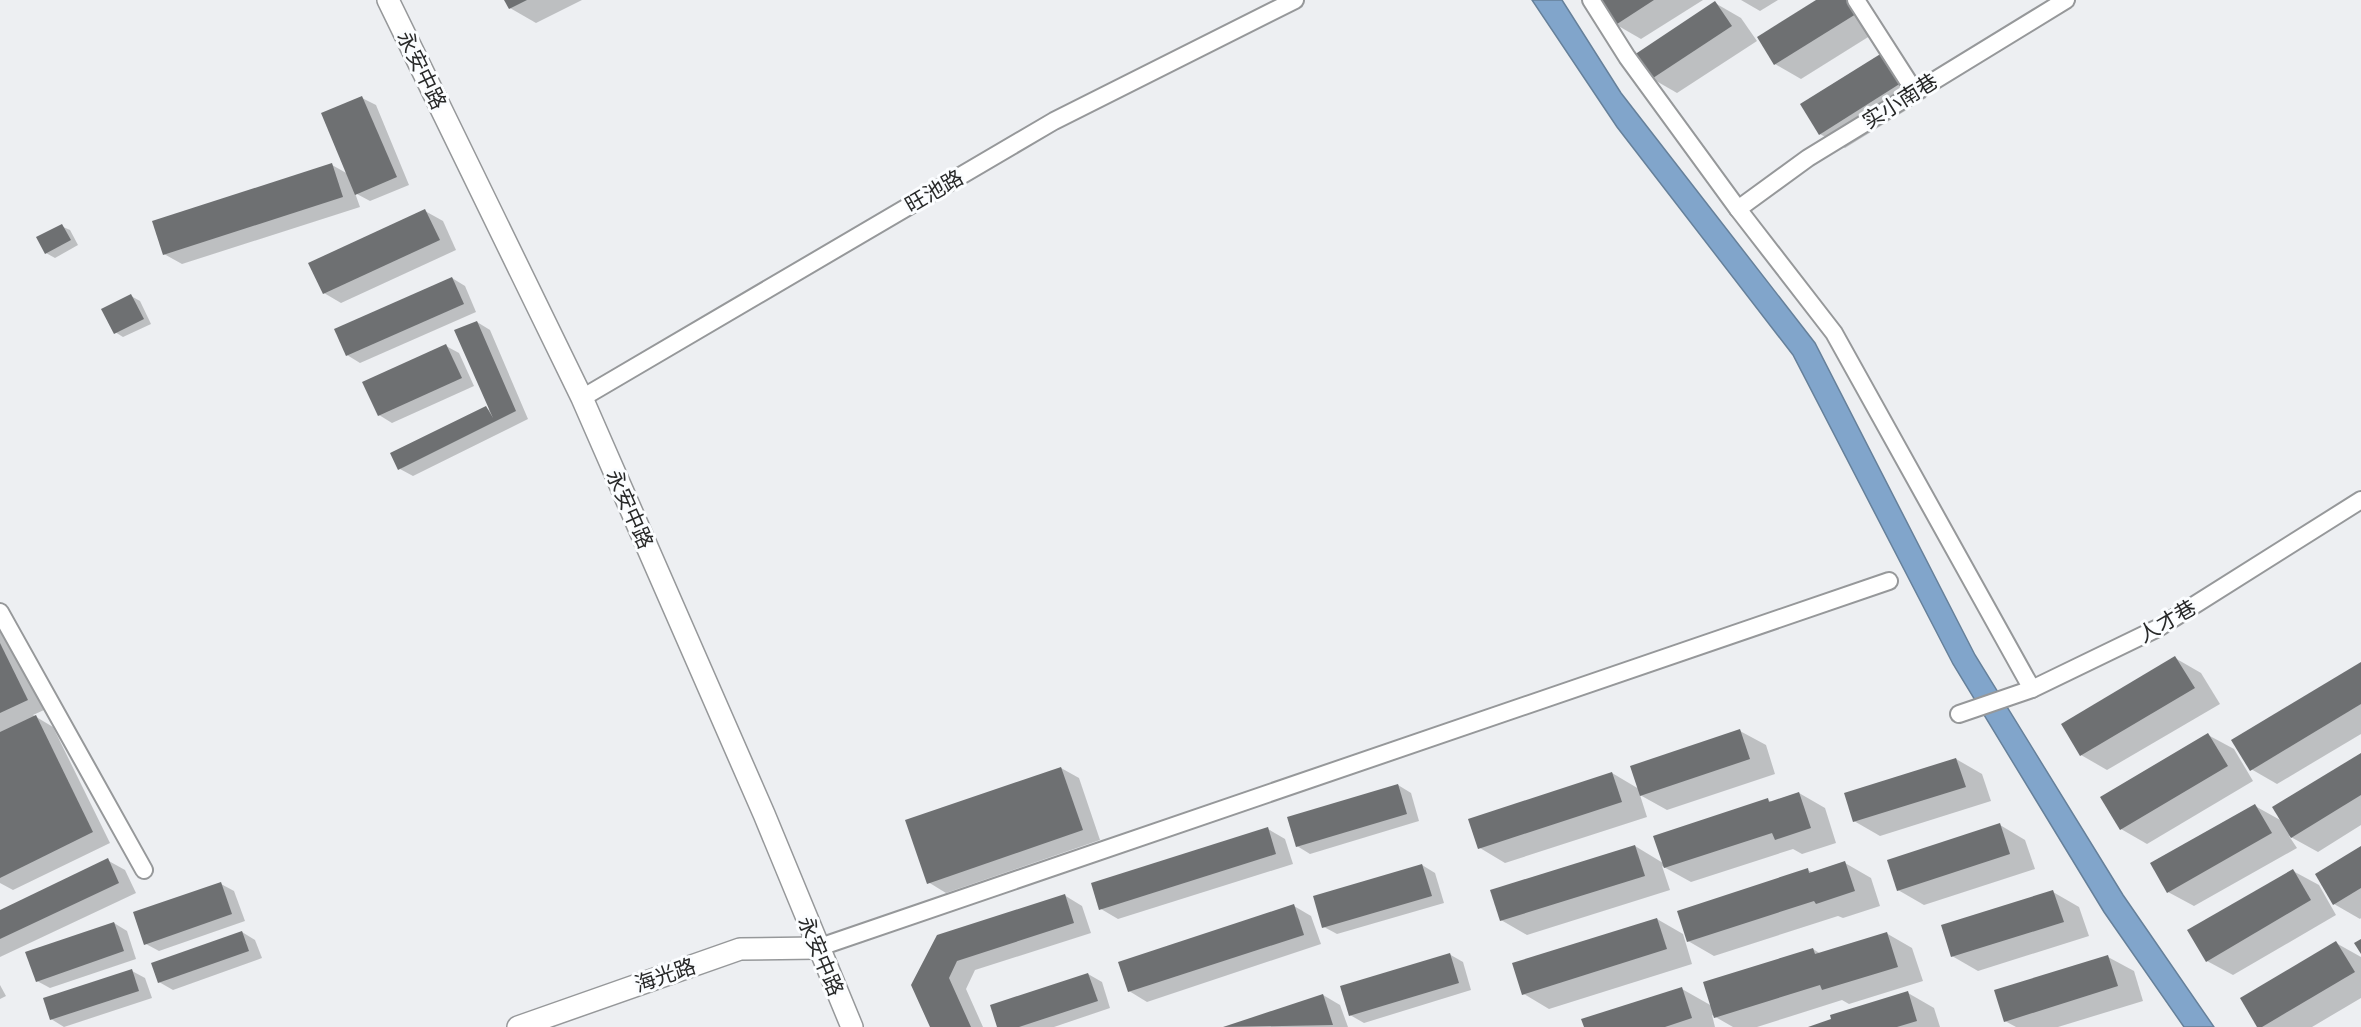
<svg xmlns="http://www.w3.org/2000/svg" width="2361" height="1027" font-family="'Work Sans','Noto Sans SC',sans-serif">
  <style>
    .water { fill: #81a5cb; stroke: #66809a; stroke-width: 1.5 }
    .shadow { fill: #0003 }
    .building { fill: #6e7072 }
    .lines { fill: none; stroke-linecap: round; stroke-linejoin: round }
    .minor-casing { stroke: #96989a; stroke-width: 20 }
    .tertiary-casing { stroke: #96989a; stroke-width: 24 }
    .minor { stroke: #fff; stroke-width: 16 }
    .tertiary { stroke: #fff; stroke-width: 21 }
    .labels { text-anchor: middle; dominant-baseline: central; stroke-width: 6; stroke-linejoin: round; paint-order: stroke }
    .street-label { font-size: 21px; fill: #282929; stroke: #fbfdff }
  </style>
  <rect width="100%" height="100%" fill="#edeff2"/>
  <polygon class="water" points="1532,0 1562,0 1621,93 1815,343 1975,655 2123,895 2214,1027 2184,1027 2104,912 1953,664 1793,355 1617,127"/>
  <g class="shadow">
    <polygon points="506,0 582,0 536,23 510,8"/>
    <polygon points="1605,0 1703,0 1641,39 1615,24"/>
    <polygon points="1741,0 1778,0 1760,11"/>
    <polygon points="1819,0 1860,0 1881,29 1801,79 1775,64"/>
    <polygon points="1715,3 1741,18 1757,41 1677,93 1651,78"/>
    <polygon points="1908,70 1926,98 1845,148 1820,134"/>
    <polygon points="362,98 376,105 409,185 370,201 355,193 360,207 182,264 164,254 332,165 348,174"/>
    <polygon points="425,211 443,221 456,250 341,303 324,293"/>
    <polygon points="61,226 70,230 78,245 55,258 46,253"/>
    <polygon points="452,278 465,286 476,312 360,363 347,355"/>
    <polygon points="131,296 140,301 151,324 123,337 115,332"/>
    <polygon points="477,322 490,330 528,419 413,476 400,469 486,408 489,410"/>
    <polygon points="446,346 459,353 474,386 392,423 379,415"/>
    <polygon points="0,618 44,710 33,715 53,727 110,843 13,890 0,883"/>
    <polygon points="2175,658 2201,673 2220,704 2107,770 2081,755"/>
    <polygon points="2361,664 2361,734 2277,784 2251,769"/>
    <polygon points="1740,731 1766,745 1775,774 1667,810 1640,795 1647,817 1505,863 1480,848 1612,773 1639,789"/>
    <polygon points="2208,735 2234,749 2253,781 2147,844 2121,829"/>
    <polygon points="2361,755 2361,825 2318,852 2289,836 2297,848 2194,906 2168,892 2255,806 2282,821"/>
    <polygon points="1956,759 1982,774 1991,801 1880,836 1854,821"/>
    <polygon points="1061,768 1079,778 1100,840 946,893 928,882"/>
    <polygon points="1398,785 1411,793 1419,821 1310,854 1297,846"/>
    <polygon points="1799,793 1825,808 1836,843 1802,854 1793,849 1691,882 1662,866 1670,890 1527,935 1501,920 1635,846 1663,863 1768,800 1772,802"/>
    <polygon points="2000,825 2025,840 2035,869 1924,905 1898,890"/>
    <polygon points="1268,829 1285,839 1293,864 1118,919 1101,909"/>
    <polygon points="2361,848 2361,918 2360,919 2334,904"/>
    <polygon points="107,860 125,870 136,893 0,957 0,911"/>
    <polygon points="1845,863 1871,878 1880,906 1843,918 1838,916 1714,956 1688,941 1808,870 1813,873"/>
    <polygon points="1422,865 1435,873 1444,903 1337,934 1324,927"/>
    <polygon points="2293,871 2319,885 2336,915 2233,975 2207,961"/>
    <polygon points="221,884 234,891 245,921 159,951 146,944"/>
    <polygon points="2053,892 2079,907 2089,936 1978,971 1952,956"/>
    <polygon points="1064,895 1082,906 1091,933 975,970 966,989 983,1027 932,1027 913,985"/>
    <polygon points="1294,906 1311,916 1321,944 1147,1002 1129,991"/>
    <polygon points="1657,919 1683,934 1692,964 1549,1009 1524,994"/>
    <polygon points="114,923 127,931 136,959 50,988 37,981"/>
    <polygon points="242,932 255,940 262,958 173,990 159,982"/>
    <polygon points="1886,933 1912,948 1923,981 1849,1004 1842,1000 1757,1027 1733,1027 1712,1015 1715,1027 1586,1027 1682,989 1712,1006 1813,949 1821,954"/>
    <polygon points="2336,943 2361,957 2361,998 2312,1027 2259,1027"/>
    <polygon points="1449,954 1463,962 1471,990 1364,1023 1350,1015"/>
    <polygon points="2108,957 2134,971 2143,1001 2058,1027 2016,1027 2005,1021"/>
    <polygon points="132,971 145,978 152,998 64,1027 51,1019"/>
    <polygon points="1088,974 1102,982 1110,1008 1054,1027 998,1027"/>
    <polygon points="0,985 6,996 0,999"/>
    <polygon points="1908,993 1934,1008 1940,1027 1811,1027"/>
    <polygon points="1323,995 1340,1005 1348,1027 1227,1027"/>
  </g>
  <g class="building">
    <polygon points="504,0 527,0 509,9"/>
    <polygon points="1602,0 1654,0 1614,26 1599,2"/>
    <polygon points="1816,0 1847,0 1856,14 1774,65 1757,37"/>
    <polygon points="1715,1 1732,26 1650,80 1634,55"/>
    <polygon points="1882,53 1901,83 1819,135 1800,104"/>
    <polygon points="362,96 397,177 355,195 321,113"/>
    <polygon points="332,163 343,197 163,255 152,221"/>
    <polygon points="425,209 440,240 323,294 308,263"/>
    <polygon points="62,224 71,240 45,254 36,237"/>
    <polygon points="452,277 464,304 346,356 334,329"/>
    <polygon points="131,294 144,319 114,334 101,309"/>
    <polygon points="477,321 516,411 398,470 390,453 486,406 493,418 454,330"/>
    <polygon points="446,344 462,378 378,416 362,382"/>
    <polygon points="0,643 28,700 0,713"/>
    <polygon points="2175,656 2195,688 2080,756 2061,724"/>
    <polygon points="2361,662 2361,704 2250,771 2231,740"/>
    <polygon points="36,715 93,832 0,878 0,732"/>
    <polygon points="1740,729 1750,759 1640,796 1630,766"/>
    <polygon points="2208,733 2228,766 2120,830 2100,797"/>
    <polygon points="2361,753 2361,795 2291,838 2272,807"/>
    <polygon points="1956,758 1966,787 1853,822 1844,793"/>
    <polygon points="1061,767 1083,830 927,884 905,820"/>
    <polygon points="1612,772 1622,802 1478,849 1468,819"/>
    <polygon points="1398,784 1407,814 1296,847 1287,817"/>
    <polygon points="1799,792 1811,828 1775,840 1772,833 1664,868 1653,836 1768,798 1769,802"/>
    <polygon points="2255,804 2272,833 2167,893 2150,863"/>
    <polygon points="2000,823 2010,854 1897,891 1887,860"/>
    <polygon points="1268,827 1276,854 1099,910 1091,883"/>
    <polygon points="1635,845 1645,876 1500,921 1490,890"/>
    <polygon points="2361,846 2361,888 2333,905 2315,874"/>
    <polygon points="108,858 119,883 0,939 0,910"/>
    <polygon points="1845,861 1855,891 1816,904 1814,901 1687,942 1677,911 1808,868 1809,873"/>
    <polygon points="1422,864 1432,896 1322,928 1313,896"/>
    <polygon points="2293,869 2311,900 2206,962 2187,930"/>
    <polygon points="221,882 232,914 144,945 133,912"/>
    <polygon points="2053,890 2064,922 1951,957 1941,925"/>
    <polygon points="1065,894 1074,923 957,961 949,978 971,1027 930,1027 911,985 937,935"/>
    <polygon points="1294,904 1304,935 1128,992 1118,962"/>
    <polygon points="1657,918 1667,949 1522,995 1512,963"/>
    <polygon points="114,922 124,951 36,982 25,952"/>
    <polygon points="242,931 249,951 158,983 151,963"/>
    <polygon points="1887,932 1898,967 1822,990 1820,985 1714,1018 1703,982 1813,948 1815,954"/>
    <polygon points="2361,939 2361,954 2354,943"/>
    <polygon points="2336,941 2355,972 2262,1027 2257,1027 2240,998"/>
    <polygon points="1450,953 1459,983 1349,1016 1340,986"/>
    <polygon points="2108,955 2118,986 2004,1022 1994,990"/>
    <polygon points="132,969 139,991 50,1020 43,998"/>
    <polygon points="1088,973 1098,1001 1019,1027 997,1027 990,1005"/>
    <polygon points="1682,987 1692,1018 1665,1027 1584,1027 1581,1019"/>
    <polygon points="1908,991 1917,1021 1897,1027 1808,1027 1831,1019 1830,1015"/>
    <polygon points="1323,994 1333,1025 1223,1027"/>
  </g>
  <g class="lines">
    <g class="minor-casing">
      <g id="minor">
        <polyline points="1591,0 1627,57 1738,209 1834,333 2032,689"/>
        <polyline points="1856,0 1915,92"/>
        <polyline points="1738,209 1808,158 2066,0"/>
        <polyline points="582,398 1054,121 1295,0"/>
        <polyline points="0,612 144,870"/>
        <polyline points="1959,714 2032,689 2158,628 2361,500"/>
        <polyline points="817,948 1889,581"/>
      </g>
    </g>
    <g class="tertiary-casing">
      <g id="tertiary">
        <polyline points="388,0 582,398 764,814 852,1027"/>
        <polyline points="518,1027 740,949 817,948"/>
      </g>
    </g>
    <use href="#minor" class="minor"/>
    <use href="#tertiary" class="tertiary"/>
  </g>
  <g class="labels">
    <g class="street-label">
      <text transform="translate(422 70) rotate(64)">永安中路</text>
      <text transform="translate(1900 101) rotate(-32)">实小南巷</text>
      <text transform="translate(934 191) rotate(-30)">旺池路</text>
      <text transform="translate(630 509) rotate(66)">永安中路</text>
      <text transform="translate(2167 621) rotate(-30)">人才巷</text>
      <text transform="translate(821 956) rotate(67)">永安中路</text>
      <text transform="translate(665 975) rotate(-19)">海光路</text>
    </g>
  </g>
</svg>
